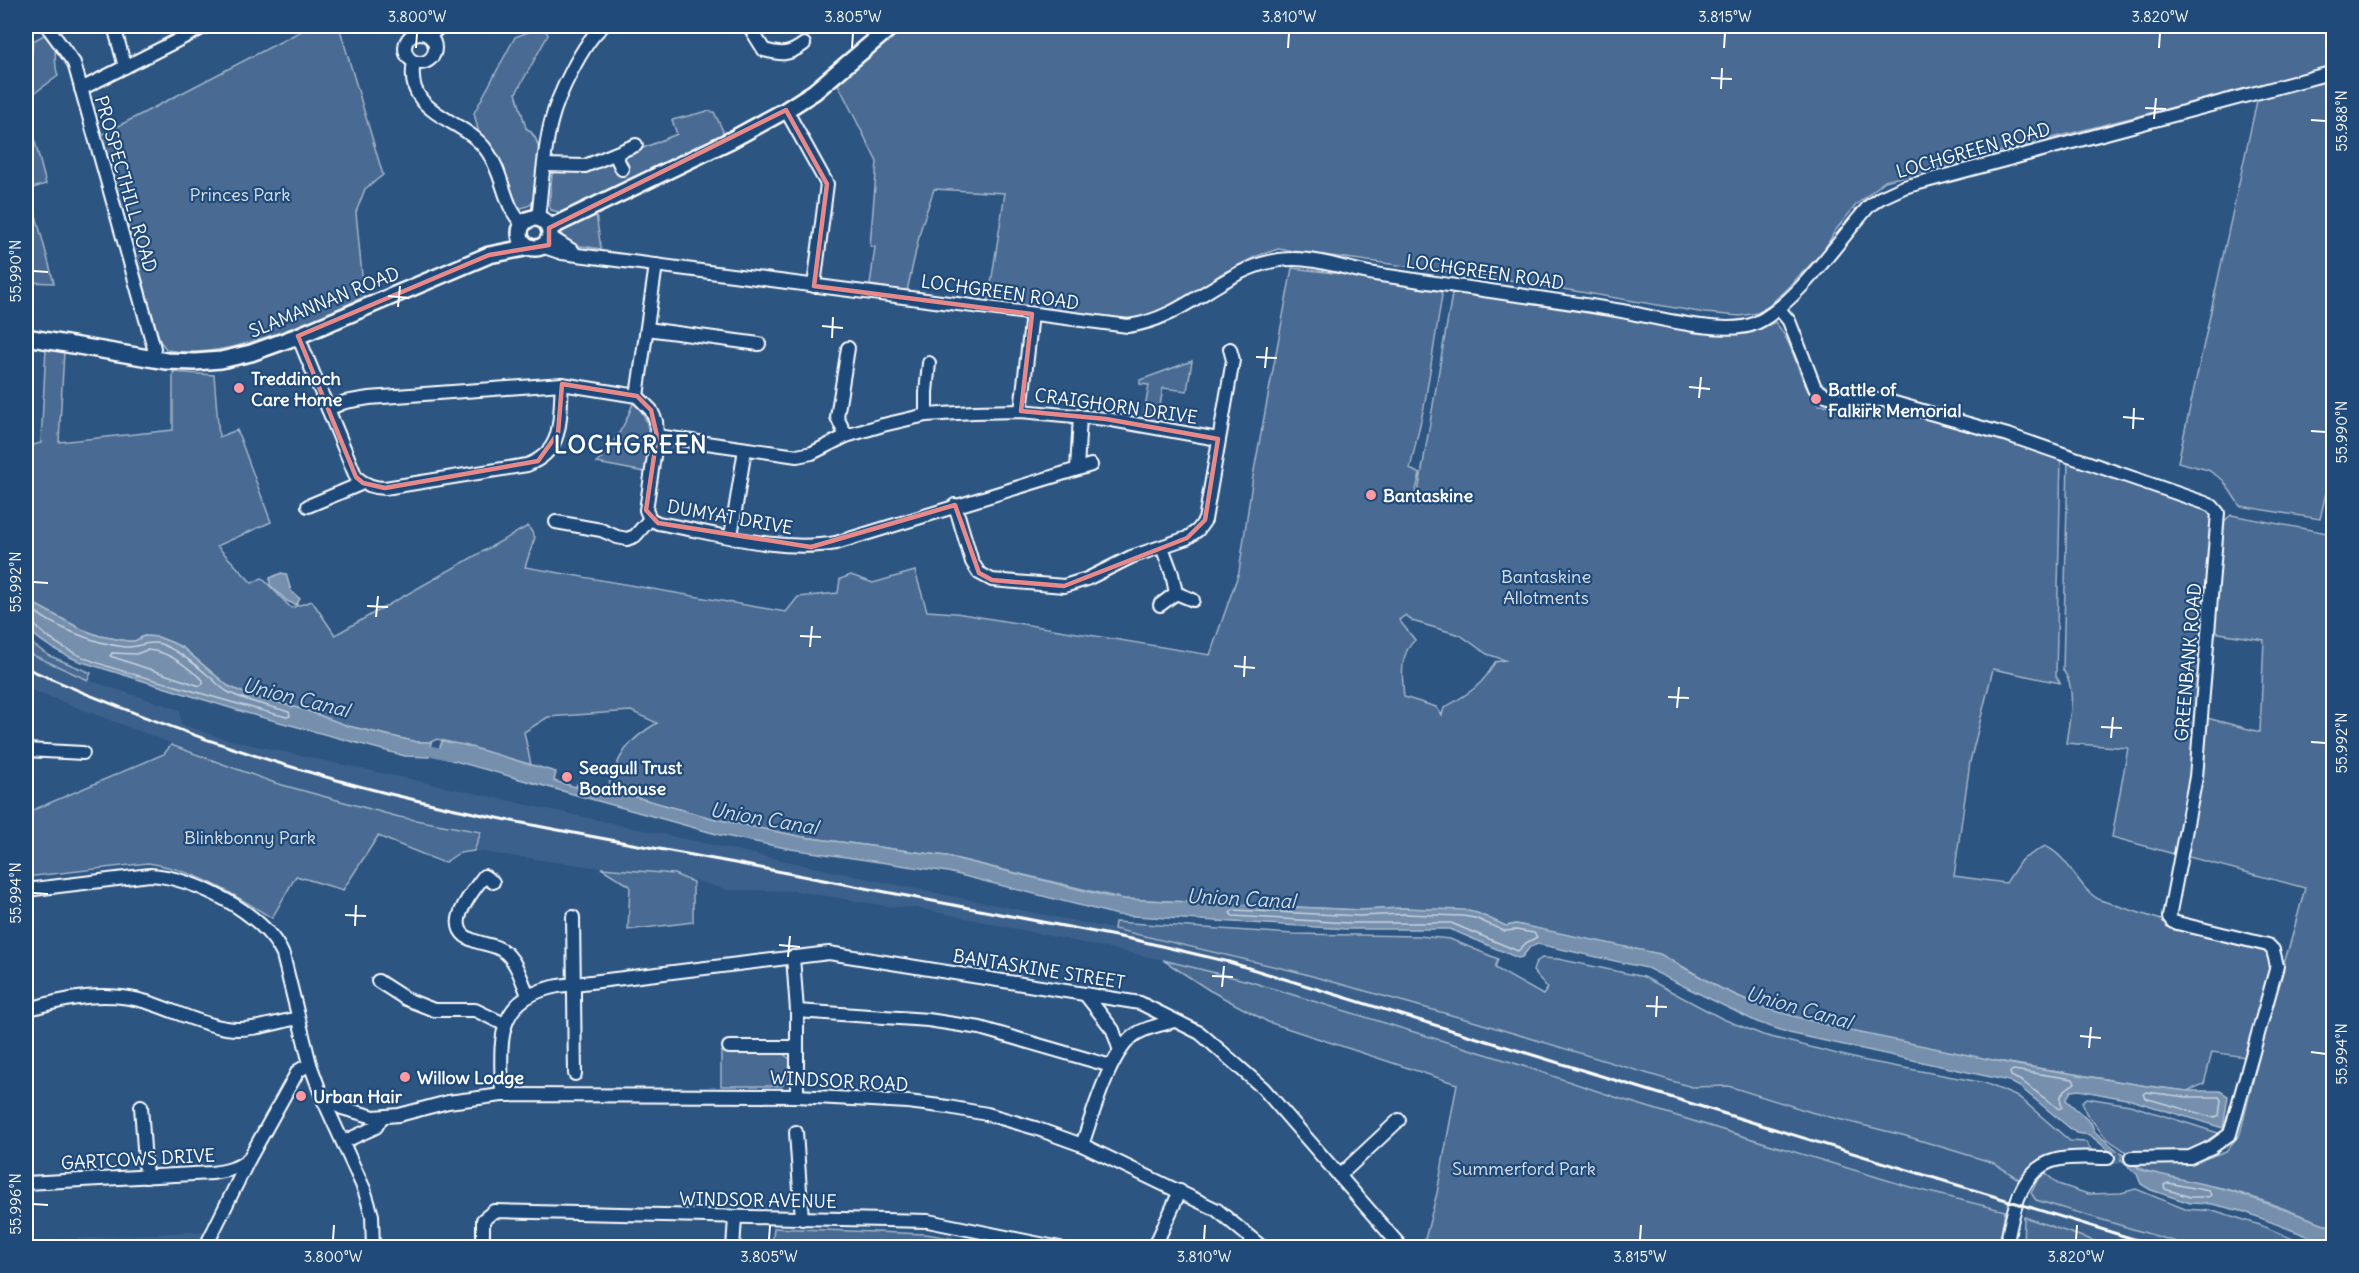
<svg xmlns="http://www.w3.org/2000/svg" width="2359" height="1273" font-family="Delius,sans-serif">
  <style>
    .built { fill: #3b618b }
    .green { fill: #486b92; stroke: #a4b5c8; stroke-width: 1.5; fill-rule: evenodd }
    .water { fill: #748fad; stroke: #acbcce; stroke-width: 1.5 }
    .lines { fill: none; stroke-linecap: round; stroke-linejoin: round }
    .shore { stroke: #c7d2de; stroke-width: 1.5 }
    .canal { stroke: #748fad; stroke-width: 10 }
    .minor-tunnel { stroke: #4c6e95; stroke-width: 12; stroke-dasharray: 12 6; stroke-linecap: butt }
    .minor-casing { stroke: #fff; stroke-width: 16 }
    .major-casing { stroke: #fff; stroke-width: 20 }
    .minor { stroke: #1f4a7a; stroke-width: 12 }
    .major { stroke: #1f4a7a; stroke-width: 15 }
    .rail { stroke: #fff; stroke-width: 3 }
    .marked { fill: none; stroke: #e88989; stroke-width: 4.5; stroke-linejoin: round }
    .ticks { fill: none; stroke: #fff; stroke-width: 2 }
    .poi-dot { fill: #ff9aa2; stroke: #1f4a7a; stroke-width: 2 }
    .labels { text-anchor: middle; dominant-baseline: central; stroke-width: 4.5; stroke-linejoin: round; paint-order: stroke }
    .street-label { font-size: 18px; fill: #fff; stroke: #1f4a7a }
    .park-label { font-size: 18px; fill: #dae1e9; stroke: #1f4a7a }
    .poi-label { font-size: 18px; font-weight: bold; fill: #fff; stroke: #1f4a7a; text-anchor: start }
    .water-label { font-size: 20px; font-style: italic; fill: #d5dde6; stroke: #1f4a7a }
    .district-label { font-size: 24px; font-weight: bold; letter-spacing: 1.5px; fill: #fff; stroke: #1f4a7a }
    .neatline { fill: none; stroke: #fff; stroke-width: 2 }
    .ticks-label { font-size: 15px; text-anchor: middle; fill: #fff }
  </style>
  <rect width="100%" height="100%" fill="#2c5582"/>
  <filter id="ink" filterUnits="userSpaceOnUse"><feTurbulence type="fractalNoise" baseFrequency=".0167" numOctaves="2"/><feDisplacementMap in="SourceGraphic" scale="12" xChannelSelector="R" yChannelSelector="G"/><feConvolveMatrix kernelMatrix="1 2 1 2 8 2 1 2 1" color-interpolation-filters="sRGB"/></filter>
  <g filter="url(#ink)">
    <g class="built">
      <polygon points="26,652 88,680 180,710 181,724 225,739 873,880 1114,929 1294,971 1476,1022 1691,1087 1728,1086 1814,1113 1906,1136 1994,1163 2020,1180 2014,1185 2009,1195 2000,1241 1996,1247 1881,1215 1268,1022 1209,990 1163,960 918,908 886,906 796,891 727,890 674,874 601,868 474,851 480,832 399,817 275,783 26,688"/>
      <polygon points="2031,1193 2036,1200 2193,1247 2112,1247 2094,1243 2024,1217"/>
      <polygon points="203,1231 204,1238 201,1247 26,1248 26,1242"/>
    </g>
    <g class="green">
      <path d="M311,26H339L383,175L365,189L356,212L364,297C309,321 227,362 167,350L160,341L101,135Z"/>
      <path d="M544,26L548,35L516,93L526,128C548,142 537,176 534,199L530,205L522,208L514,206L479,134L474,113L515,37Z"/>
      <polygon points="903,26 2334,26 2333,66 1885,181 1856,205 1835,231 1823,252 1769,306 1757,313 1740,316 1705,313 1503,279 1278,249 1257,256 1221,274 1164,313 1128,321 988,303 1005,193 934,189 921,228 907,291 870,285 875,247 870,246 877,162 838,84 881,43"/>
      <path d="M44,35L55,44C56,56 54,65 58,76L26,99V66L31,58L33,41Z"/>
      <polygon points="2333,78 2334,457 2320,519 2240,506 2223,480 2208,470 2178,462 2258,96"/>
      <polygon points="26,107 46,184 29,189 54,283 26,282"/>
      <polygon points="708,111 714,112 723,131 719,139 563,213 551,210 549,205 552,174 558,170 585,172 677,134 672,120"/>
      <polygon points="596,214 601,249 568,244 561,239 562,233 565,229"/>
      <path d="M1292,268L1401,281L1439,289L1442,295L1425,402L1410,469L1420,474L1414,498L1417,499L1452,294L1459,288L1746,331L1759,330L1775,322C1797,347 1797,381 1818,405L1882,407L1921,414L2061,457L2056,676L2060,683L1993,669L1970,762L1954,876L2006,883L2021,860L2045,846C2070,857 2077,888 2100,900L2161,920L2181,931L2266,952L2272,959L2270,976L2245,1057L2212,1052L2204,1084L2187,1091L2147,1086L1961,1055L1841,1029L1767,1009L1720,988L1673,961L1516,924L1506,926L1477,913L1403,908L1360,910L1124,899L946,856L803,837L715,819L612,791L609,784C620,753 628,740 657,723L631,711L548,717L524,732L531,765L437,739L431,742H417L348,726L305,710L246,694L228,686L183,648L173,643L158,637L144,636L135,641H127L100,636L81,629L36,605L26,593V447L41,443L46,348L64,351L59,442L173,430V372L214,375L219,437L237,430L271,522L217,546L252,583L262,578L291,608L312,601L335,635L528,526L535,537L525,567L786,612L798,597L838,593L840,579L851,575L873,583L915,571L927,611L956,613L1210,655L1239,572L1253,476ZM1406,615L1412,621L1460,635L1487,654L1505,660L1495,662C1483,686 1466,695 1444,708L1442,715L1436,707L1404,697C1402,677 1399,654 1415,640L1399,620Z"/>
      <polygon points="1192,361 1187,391 1163,388 1157,423 1143,420 1149,385 1140,384 1140,380"/>
      <path d="M633,403C655,419 649,449 645,472L597,463C613,444 625,427 633,403Z"/>
      <path d="M2068,461L2202,508L2212,515L2213,523L2192,777L2174,854L2112,837L2128,748L2066,743C2069,719 2078,690 2063,670Z"/>
      <path d="M2231,515L2333,534V1227C2299,1215 2265,1200 2230,1190C2201,1182 2156,1182 2133,1163L2199,1161L2226,1151L2240,1134L2275,991L2290,944L2305,888L2185,856L2204,752L2207,718L2260,732L2264,640L2213,632L2222,523Z"/>
      <polygon points="26,640 50,656 91,673 88,680 26,652"/>
      <path d="M171,745L275,783L399,817L481,832L474,851L459,853L444,863L378,836L343,890L296,876L272,918C233,894 194,869 148,863L26,877V813L164,754Z"/>
      <polygon points="601,868 674,874 693,882 693,922 628,930 630,886"/>
      <path d="M1115,922L1293,934L1419,936L1450,939L1498,959L1495,968L1543,995L1548,988L1533,971L1536,962L1542,958L1558,959L1644,977L1723,1019L1763,1035L1861,1060L1985,1083L2020,1098L2070,1141L2086,1142L2092,1151C2055,1152 2046,1151 2020,1180L1994,1163L1906,1136L1814,1113L1728,1086L1692,1087L1476,1022L1294,971L1114,929Z"/>
      <polygon points="1163,960 1248,981 1505,1060 1621,1099 1913,1188 2005,1211 2000,1241 1996,1248 1423,1247 1437,1193 1457,1084 1268,1022 1209,990"/>
      <polygon points="721,1052 783,1054 790,1059 789,1079 782,1086 721,1086"/>
      <polygon points="2087,1098 2130,1105 2218,1133 2193,1150 2128,1153 2106,1138 2086,1113 2082,1102"/>
      <polygon points="2045,1173 2058,1184 2088,1194 2121,1193 2136,1189 2185,1209 2216,1211 2260,1225 2312,1247 2193,1247 2036,1200 2031,1193 2037,1181"/>
      <polygon points="2024,1217 2112,1247 2023,1247"/>
      <polygon points="774,1228 926,1234 1003,1247 772,1247"/>
    </g>
    <g class="water">
      <polygon points="281,573 286,574 291,591 300,599 296,605 287,601 270,585 270,578"/>
      <path d="M26,593L36,605L81,629L100,636L127,641H135L144,636L158,637L173,643L183,648L228,686L246,694L305,710L348,726L417,742H431L429,757L405,756L250,714L79,661C65,655 30,639 26,622C23,614 25,602 26,593Z"/>
      <polygon points="442,741 464,745 556,772 554,781 576,787 578,781 715,819 803,837 946,856 1106,896 1124,899 1360,910 1403,908 1464,910 1477,913 1506,926 1516,924 1660,954 1720,988 1767,1009 1841,1029 2017,1065 2147,1086 2187,1091 2220,1091 2228,1096 2223,1128 2131,1100 2079,1090 2071,1091 2066,1100 2091,1123 2095,1132 2141,1170 2229,1190 2333,1227 2333,1246 2245,1212 2212,1204 2190,1203 2151,1190 2141,1184 2137,1174 2090,1135 2076,1133 2020,1087 2009,1081 1789,1033 1757,1022 1647,968 1538,944 1530,947 1522,957 1518,958 1450,929 1348,929 1118,915 948,872 791,849 720,835 437,756"/>
    </g>
    <g class="lines">
      <g class="shore">
        <path d="M26,603C44,624 96,644 125,647C138,648 147,640 161,644C179,651 195,664 210,677C216,682 221,688 228,692C246,702 268,705 289,712L290,716L287,717C250,708 213,697 176,686C128,672 66,661 32,622L26,620"/>
        <path d="M147,650C170,651 186,667 203,680V684L200,686L110,656L112,653L136,654Z"/>
        <polygon points="1233,910 1360,916 1404,914 1463,916 1475,918 1504,931 1516,930 1534,933 1537,937 1526,943 1518,951 1451,923 1348,923 1233,916 1230,913"/>
        <path d="M2013,1070L2073,1079L2075,1083C2066,1089 2057,1093 2062,1107L2059,1109L2023,1082L2011,1076L2010,1072Z"/>
        <polygon points="2146,1092 2187,1097 2219,1097 2221,1100 2219,1116 2215,1118 2145,1098 2143,1094"/>
        <polygon points="2168,1183 2209,1191 2211,1195 2208,1197 2190,1197 2165,1189 2164,1185"/>
      </g>
      <polyline class="canal" points="417,748 451,755"/>
      <polyline class="minor-tunnel" points="2108,1158 2131,1158"/>
      <g class="minor-casing">
        <g id="minor">
          <polyline points="47,26 74,63 154,348 153,359"/>
          <polyline points="114,26 125,67"/>
          <path d="M749,26L764,50C782,55 789,55 804,44"/>
          <circle cx="420" cy="48" r="15"/>
          <polyline points="429,36 441,26"/>
          <path d="M414,62C403,116 464,117 487,151C499,167 502,188 510,206C513,213 518,219 522,225"/>
          <polyline points="81,89 206,26"/>
          <polyline points="786,110 827,184 814,286"/>
          <polyline points="615,154 622,169"/>
          <polyline points="545,165 585,166 636,145"/>
          <path d="M538,219C542,187 543,153 551,122C557,97 583,42 603,26"/>
          <polyline points="549,236 573,251"/>
          <path d="M541,246L562,253L1128,326C1191,318 1229,259 1294,259C1321,259 1349,270 1375,274C1457,287 1540,297 1622,311C1654,317 1728,337 1756,323C1795,305 1840,239 1869,206L1880,198L1904,187L2334,72"/>
          <polyline points="1779,309 1789,321 1815,388 1825,395 1840,399 1884,400 2011,436 2205,503 2212,506 2218,513 2196,777 2169,917 2173,922 2268,945 2273,950 2277,966 2230,1134 2212,1147 2190,1157 2131,1158"/>
          <polyline points="647,329 759,344"/>
          <path d="M298,336L356,477C365,485 374,488 385,488L527,465C565,451 559,418 562,384"/>
          <polyline points="637,396 656,265"/>
          <path d="M328,409L345,402L369,398L562,384L637,396L651,410L656,421L657,436L646,510L650,519L658,523C715,533 779,553 836,543L1091,465"/>
          <polyline points="1021,411 1032,314"/>
          <polyline points="926,415 926,392 929,363"/>
          <polyline points="657,436 797,456 812,453 846,436 883,425 926,415 974,412 1021,411 1106,419 1218,439"/>
          <polyline points="846,436 837,417 848,348"/>
          <polyline points="1077,469 1080,416"/>
          <polyline points="955,505 972,562 979,573 992,580 1064,586 1087,579 1131,557 1187,538 1198,530 1205,520 1233,360 1230,349"/>
          <polyline points="308,506 363,483"/>
          <polyline points="556,522 601,530 617,537 627,539 635,536 650,519"/>
          <polyline points="731,536 745,449"/>
          <polyline points="1162,547 1172,574 1176,593"/>
          <polyline points="1160,605 1176,593 1193,600"/>
          <polyline points="26,750 83,753"/>
          <path d="M493,882L484,876C472,893 439,929 475,941C486,945 497,945 506,953C517,963 522,981 528,995"/>
          <path d="M26,890L150,875C193,877 265,913 283,955L310,1064L322,1097L364,1189L372,1215L373,1248"/>
          <polyline points="573,917 575,1074"/>
          <polyline points="793,957 797,1011 797,1096"/>
          <polyline points="378,981 406,999 434,1010 475,1010 504,1024"/>
          <polyline points="1085,994 1113,1030 1120,1051"/>
          <path d="M26,1010C65,998 106,990 147,1002C173,1010 199,1024 226,1028C249,1032 275,1023 298,1018"/>
          <polyline points="797,1011 928,1020 980,1028 1111,1066"/>
          <polyline points="729,1047 797,1047"/>
          <path d="M502,1095C501,1043 493,998 558,986L829,953L1140,1003L1200,1033L1263,1088L1402,1248"/>
          <polyline points="322,1097 342,1108 374,1117 399,1115 448,1102 502,1095 797,1096 908,1102 948,1107 987,1114 1035,1128 1082,1145 1217,1210 1263,1248"/>
          <polyline points="141,1106 146,1177"/>
          <polyline points="796,1132 802,1219"/>
          <polyline points="343,1142 376,1127 382,1117"/>
          <path d="M1082,1145C1092,1117 1110,1050 1136,1034C1147,1027 1163,1024 1175,1021"/>
          <polyline points="1339,1176 1399,1120"/>
          <path d="M26,1183L212,1173C226,1171 237,1169 249,1159"/>
          <polyline points="205,1248 249,1159 298,1071 310,1064"/>
          <polyline points="483,1248 483,1220 494,1211 928,1221 1060,1248"/>
          <polyline points="733,1248 735,1218"/>
          <polyline points="1154,1248 1180,1191"/>
          <path d="M2006,1248C2012,1215 2019,1169 2056,1160C2073,1156 2091,1158 2108,1158"/>
        </g>
      </g>
      <g class="major-casing">
        <g id="major">
          <circle cx="535" cy="233" r="15"/>
          <polyline points="549,228 731,140 786,110 814,92 892,26"/>
          <polyline points="26,337 166,361 195,362 221,360 251,353 298,336 489,255 530,247"/>
        </g>
      </g>
      <use href="#minor" class="minor"/>
      <use href="#major" class="major"/>
      <path class="rail" d="M26,668C143,720 265,763 390,794C505,822 623,842 740,864C872,889 1004,914 1136,940L1229,962L2163,1248"/>
    </g>
  </g>
  <path class="marked" d="M786,110L827,184L814,286L1032,314L1021,411L1106,419L1218,439L1205,520L1187,538L1064,586L992,580L979,573L955,505L811,547L658,523L646,510L657,436L651,410L637,396L562,384L558,433L538,461L385,488L363,483L356,477L298,336L489,255L549,245V228Z"/>
  <path class="ticks" d="M416,48L417,33M852,48L853,33M1288,48L1289,33M1724,48L1725,33M2159,48L2160,33M1711,78L1732,79M1721,89L1722,68M2145,108L2166,109M2154,119L2156,98M2311,120L2326,121M33,271L48,272M388,296L409,298M398,307L400,286M822,326L843,328M832,338L833,317M1256,357L1277,358M1265,368L1267,347M1689,387L1710,389M1699,398L1701,377M2123,417L2144,419M2133,429L2134,408M2311,431L2326,432M33,582L48,583M367,606L388,607M376,617L378,596M800,636L821,637M810,647L812,626M1234,666L1255,668M1244,677L1245,656M1668,697L1689,698M1677,708L1679,687M2101,727L2122,728M2111,738L2113,717M2311,742L2326,743M33,893L48,894M345,915L366,916M355,926L356,905M779,945L800,947M788,957L790,936M1212,976L1233,977M1222,987L1224,966M1646,1006L1667,1007M1656,1017L1657,996M2080,1036L2101,1038M2089,1048L2091,1027M2311,1052L2326,1054M33,1204L48,1205M333,1240L334,1225M769,1240L770,1225M1204,1240L1205,1225M1640,1240L1641,1225M2076,1240L2077,1225"/>
  <g class="poi-dot">
    <circle cx="239" cy="388" r="6"/>
    <circle cx="1816" cy="399" r="6"/>
    <circle cx="1371" cy="495" r="6"/>
    <circle cx="567" cy="777" r="6"/>
    <circle cx="405" cy="1077" r="6"/>
    <circle cx="301" cy="1096" r="6"/>
  </g>
  <g class="labels">
    <g class="street-label">
      <text transform="translate(1973 150) rotate(-16)">LOCHGREEN ROAD</text>
      <text transform="translate(126 184) rotate(74)">PROSPECTHILL ROAD</text>
      <text transform="translate(1485 272) rotate(8)">LOCHGREEN ROAD</text>
      <text transform="translate(1000 292) rotate(8)">LOCHGREEN ROAD</text>
      <text transform="translate(324 302) rotate(-22)">SLAMANNAN ROAD</text>
      <text transform="translate(1116 406) rotate(8)">CRAIGHORN DRIVE</text>
      <text transform="translate(730 517) rotate(10)">DUMYAT DRIVE</text>
      <text transform="translate(2188 662) rotate(-85)">GREENBANK ROAD</text>
      <text transform="translate(1039 969) rotate(9)">BANTASKINE STREET</text>
      <text transform="translate(839 1081) rotate(3)">WINDSOR ROAD</text>
      <text transform="translate(138 1159) rotate(-3)">GARTCOWS DRIVE</text>
      <text transform="translate(758 1200) rotate(1)">WINDSOR AVENUE</text>
    </g>
    <g class="park-label">
      <text x="240" y="194">Princes Park</text>
      <text x="1546" y="576">Bantaskine<tspan x="1546" dy="21">Allotments</tspan></text>
      <text x="250" y="837">Blinkbonny Park</text>
      <text x="1524" y="1168">Summerford Park</text>
    </g>
    <g class="poi-label">
      <text x="251" y="378">Treddinoch<tspan x="251" dy="21">Care Home</tspan></text>
      <text x="1828" y="389">Battle of<tspan x="1828" dy="21">Falkirk Memorial</tspan></text>
      <text x="1383" y="495">Bantaskine</text>
      <text x="579" y="767">Seagull Trust<tspan x="579" dy="21">Boathouse</tspan></text>
      <text x="417" y="1077">Willow Lodge</text>
      <text x="313" y="1096">Urban Hair</text>
    </g>
    <g class="water-label">
      <text transform="translate(296 697) rotate(14)">Union Canal</text>
      <text transform="translate(764 818) rotate(10)">Union Canal</text>
      <text transform="translate(1241 898) rotate(3)">Union Canal</text>
      <text transform="translate(1799 1007) rotate(16)">Union Canal</text>
    </g>
    <g class="district-label">
      <text x="631" y="444">LOCHGREEN</text>
    </g>
  </g>
  <rect width="2359" height="1273" fill="none" stroke="#1f4a7a" stroke-width="66"/>
  <rect x="33" y="33" width="2293" height="1207" class="neatline"/>
  <g class="ticks-label">
    <text x="417" y="22">3.800°W</text>
    <text x="853" y="22">3.805°W</text>
    <text x="1289" y="22">3.810°W</text>
    <text x="1725" y="22">3.815°W</text>
    <text x="2160" y="22">3.820°W</text>
    <text transform="translate(2342 121) rotate(-90)" y="5">55.988°N</text>
    <text transform="translate(16 271) rotate(-90)" y="5">55.990°N</text>
    <text transform="translate(2342 432) rotate(-90)" y="5">55.990°N</text>
    <text transform="translate(16 582) rotate(-90)" y="5">55.992°N</text>
    <text transform="translate(2342 743) rotate(-90)" y="5">55.992°N</text>
    <text transform="translate(16 893) rotate(-90)" y="5">55.994°N</text>
    <text transform="translate(2342 1054) rotate(-90)" y="5">55.994°N</text>
    <text transform="translate(16 1204) rotate(-90)" y="5">55.996°N</text>
    <text x="333" y="1262">3.800°W</text>
    <text x="769" y="1262">3.805°W</text>
    <text x="1204" y="1262">3.810°W</text>
    <text x="1640" y="1262">3.815°W</text>
    <text x="2076" y="1262">3.820°W</text>
  </g>
</svg>
